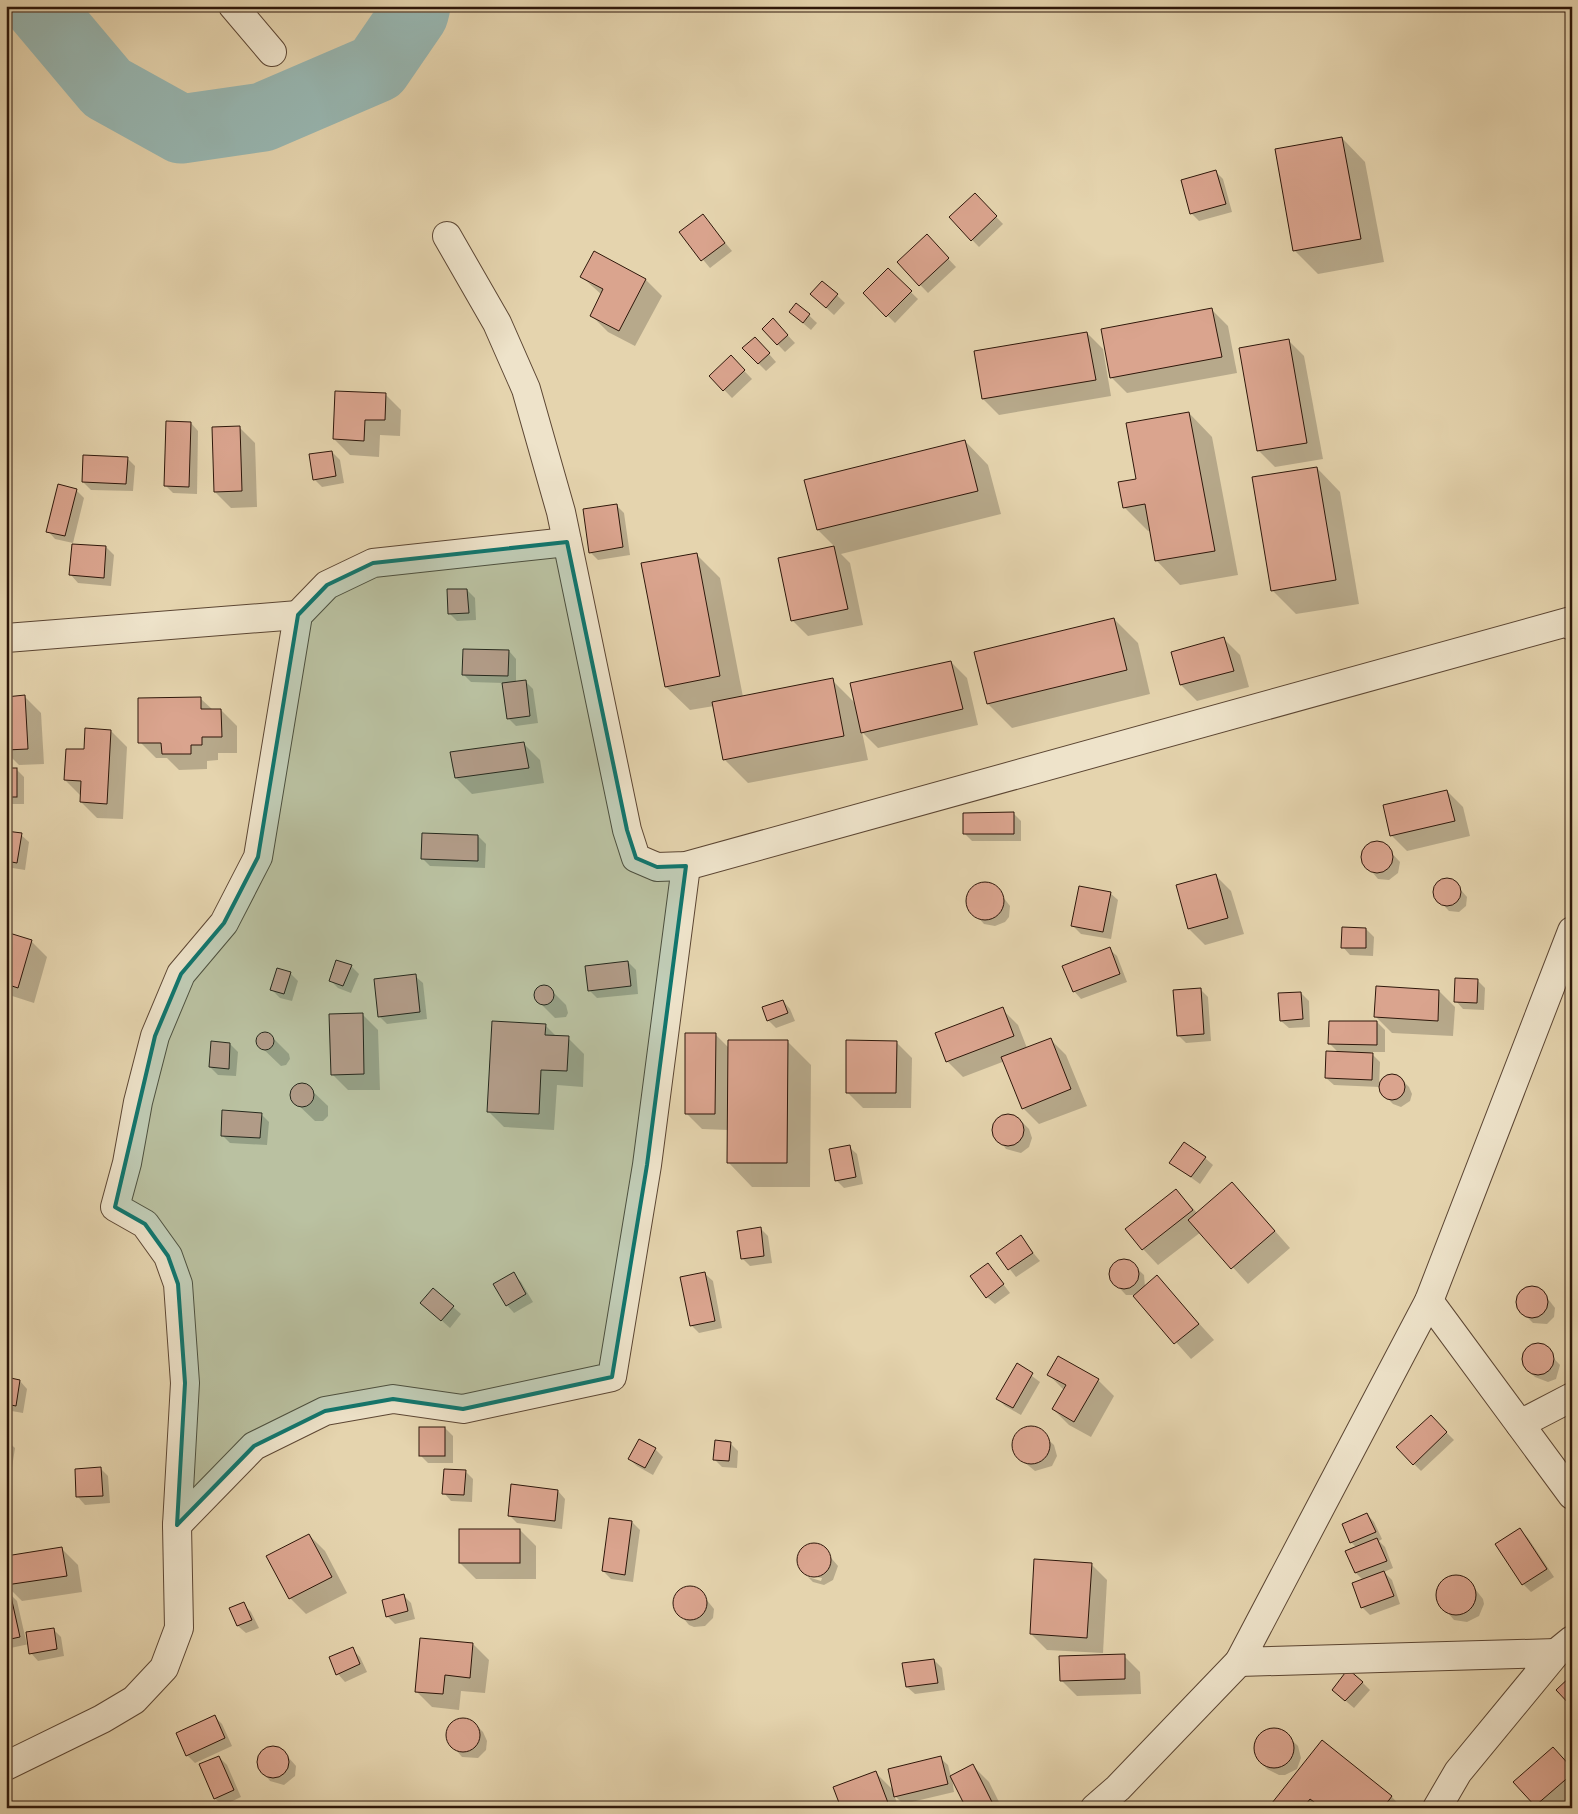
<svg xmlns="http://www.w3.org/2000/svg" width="1578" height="1814" font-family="Vollkorn,serif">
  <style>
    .shadow { fill: #0003 }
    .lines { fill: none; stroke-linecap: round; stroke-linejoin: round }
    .river { stroke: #98b7b2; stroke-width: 69 }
    .building { fill: #daa48e; stroke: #2e170a }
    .minor-casing { stroke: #5c4633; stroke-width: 30 }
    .minor { stroke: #eee3ca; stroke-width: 28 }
    .marked { fill: #0f766e; fill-opacity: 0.2; stroke: #0f766e; stroke-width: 4; stroke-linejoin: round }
  </style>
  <rect width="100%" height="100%" fill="#e5d4ae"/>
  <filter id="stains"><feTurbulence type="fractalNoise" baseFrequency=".004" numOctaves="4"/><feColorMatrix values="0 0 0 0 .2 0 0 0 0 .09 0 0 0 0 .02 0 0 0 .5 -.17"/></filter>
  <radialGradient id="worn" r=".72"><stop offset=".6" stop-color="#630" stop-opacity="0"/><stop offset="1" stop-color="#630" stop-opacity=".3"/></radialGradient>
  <g class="shadow">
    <polygon points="1342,138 1365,162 1384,262 1318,274 1294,250"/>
    <polygon points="1215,171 1223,179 1232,212 1199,221 1191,213"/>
    <polygon points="975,195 1003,224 979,247 950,217"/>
    <polygon points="703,216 732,251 710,268 681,233"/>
    <polygon points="927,236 956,267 928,293 898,262"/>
    <polygon points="888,270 918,299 895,323 865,293"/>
    <polygon points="582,277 646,280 662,296 635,346 608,332 592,316 602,295"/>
    <polygon points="823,282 845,303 834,315 811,294"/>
    <polygon points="797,304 817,323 811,330 798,319"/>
    <polygon points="1212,310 1228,326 1237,373 1127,393 1111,377"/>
    <polygon points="781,328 795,343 785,352 763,329"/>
    <polygon points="1087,333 1103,349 1111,396 999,415 983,399 975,352"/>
    <polygon points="1288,340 1304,356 1323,459 1275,467 1259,451"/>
    <polygon points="762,346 776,362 766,371 758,363"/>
    <polygon points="731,357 752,379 732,398 711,376"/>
    <polygon points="385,394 401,410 400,436 380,435 379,457 350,455 334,439"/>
    <polygon points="1189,413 1212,437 1238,575 1180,585 1157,561 1151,530 1148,531 1124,507 1137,480"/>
    <polygon points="191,423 198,431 197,494 173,493 166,486"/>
    <polygon points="239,427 255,443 257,507 231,508 215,492"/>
    <polygon points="965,441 988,465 1001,514 841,554 850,563 863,625 808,636 792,620 779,559 835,547 818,530"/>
    <polygon points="332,452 340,460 344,483 322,487 314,479"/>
    <polygon points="127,458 135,466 133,491 91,490 83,482"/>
    <polygon points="1317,468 1340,492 1359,604 1296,614 1272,590"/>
    <polygon points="76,490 84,498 73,543 55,539 48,531"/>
    <polygon points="616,505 624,513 630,555 598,560 590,552"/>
    <polygon points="73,545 106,547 114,555 111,586 78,583 71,575"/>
    <polygon points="696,554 720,578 743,697 832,680 855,703 951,662 967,678 978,725 878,748 862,732 868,760 748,783 724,759 714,706 690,710 666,687"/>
    <polygon points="467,590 475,598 476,620 457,621 449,613"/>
    <polygon points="1114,619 1138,643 1150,694 1012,728 988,704"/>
    <polygon points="1224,639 1240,655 1249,687 1197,701 1181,685"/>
    <polygon points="509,651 516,659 516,682 525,681 533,689 538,723 516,726 508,718 503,683 471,682 463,674"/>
    <polygon points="25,697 41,713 44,764 19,765 6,752 6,698"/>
    <polygon points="201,699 213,710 221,710 237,726 237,753 218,753 218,760 207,761 207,769 179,770 167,758 156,758 140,742"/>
    <polygon points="111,731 127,747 123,819 97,818 81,802 81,796 65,780 85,750"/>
    <polygon points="524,744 540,760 544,783 472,794 456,778"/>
    <polygon points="6,769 16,769 24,777 24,804 6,804"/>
    <polygon points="1447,791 1463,807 1470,836 1407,851 1391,835"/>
    <polygon points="1014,814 1021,821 1021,841 972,841 964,833"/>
    <polygon points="6,833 21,835 29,842 25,870 6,867"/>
    <polygon points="478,836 486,844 485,868 430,866 422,858"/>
    <polygon points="1373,844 1384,845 1400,862 1398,873 1389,880 1378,879 1363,861 1364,850"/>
    <polygon points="1215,875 1231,891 1244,934 1205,945 1189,929 1177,886"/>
    <polygon points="1443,880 1453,881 1467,897 1466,906 1459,912 1449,911 1435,896 1436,886"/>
    <polygon points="986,883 996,888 1010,906 1009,917 1005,922 995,926 984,924 968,906 971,890 980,884"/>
    <polygon points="1110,893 1118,900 1111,939 1081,934 1073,926"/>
    <polygon points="1366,929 1374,937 1373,956 1350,955 1343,947"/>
    <polygon points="6,933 31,941 47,957 34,1003 6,994"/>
    <polygon points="1109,949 1117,956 1127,982 1081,999 1074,991"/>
    <polygon points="628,962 636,970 638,994 597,998 589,990"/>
    <polygon points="351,966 359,974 351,993 338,988 330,980"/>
    <polygon points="290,973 298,981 292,1001 280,998 272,990"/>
    <polygon points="415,976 423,983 427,1019 387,1024 379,1016"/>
    <polygon points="1477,980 1485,988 1484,1010 1463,1009 1456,1001"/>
    <polygon points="542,986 550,989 566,1005 568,1013 566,1017 555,1018 539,1002 535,994"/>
    <polygon points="1200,989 1208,997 1211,1041 1186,1043 1178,1035"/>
    <polygon points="1439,991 1455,1007 1453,1036 1392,1033 1376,1017"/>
    <polygon points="1301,993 1309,1001 1310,1027 1289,1028 1281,1021"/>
    <polygon points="783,1001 790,1009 795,1021 776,1028 768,1020"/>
    <polygon points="1002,1009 1018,1025 1027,1048 1050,1039 1066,1055 1087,1106 1039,1124 1023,1108 1005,1061 963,1077 947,1061"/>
    <polygon points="362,1014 378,1030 380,1090 348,1090 332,1074"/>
    <polygon points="1377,1022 1385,1030 1385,1052 1370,1052 1380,1062 1379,1087 1334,1085 1326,1078 1339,1053 1329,1043"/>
    <polygon points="545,1025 557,1037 568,1038 584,1054 583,1087 557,1085 554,1130 504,1127 488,1111"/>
    <polygon points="268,1033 289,1054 290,1059 286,1065 281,1066 258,1044 257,1039 260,1034"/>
    <polygon points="715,1034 729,1048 787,1041 811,1065 810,1187 752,1187 729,1163 729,1130 702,1129 686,1113"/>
    <polygon points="896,1042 912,1058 911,1108 863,1108 847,1092"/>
    <polygon points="230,1044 238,1052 236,1076 218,1075 210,1067"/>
    <polygon points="1391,1075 1401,1079 1409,1087 1412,1094 1410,1101 1401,1107 1393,1104 1385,1096 1380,1086 1384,1078"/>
    <polygon points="306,1085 328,1106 328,1116 323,1121 315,1121 293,1100 291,1094 297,1086"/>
    <polygon points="261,1114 269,1122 267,1145 230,1143 222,1135"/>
    <polygon points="1008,1114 1021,1121 1029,1129 1032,1138 1029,1147 1021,1153 1006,1149 993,1132 998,1118"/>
    <polygon points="849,1147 857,1154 863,1184 844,1188 836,1180"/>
    <polygon points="1205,1158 1213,1165 1200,1184 1171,1163"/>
    <polygon points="1176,1190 1198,1214 1248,1200 1290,1248 1248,1284 1201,1232 1158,1265 1143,1249"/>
    <polygon points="761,1229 768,1236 772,1263 750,1266 742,1258"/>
    <polygon points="1020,1237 1040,1261 1016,1277 997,1253"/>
    <polygon points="1129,1261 1144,1275 1145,1287 1157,1277 1214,1340 1191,1359 1134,1295 1126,1295 1111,1279 1110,1270 1116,1263"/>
    <polygon points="988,1264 1010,1293 995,1304 987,1297"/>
    <polygon points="513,1274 521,1282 533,1302 514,1313 507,1305"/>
    <polygon points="705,1274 713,1281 722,1328 699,1333 691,1325"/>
    <polygon points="1532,1288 1542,1291 1555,1308 1554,1317 1547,1324 1533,1323 1519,1309 1520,1295"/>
    <polygon points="453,1307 461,1314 450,1328 430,1310"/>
    <polygon points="1532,1346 1542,1346 1560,1365 1556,1379 1548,1382 1535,1377 1527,1369 1523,1361 1525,1351"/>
    <polygon points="1017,1365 1040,1382 1021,1415 1005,1406 998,1399"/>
    <polygon points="1049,1375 1098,1380 1114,1396 1091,1437 1069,1425 1053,1409 1064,1390"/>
    <polygon points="6,1379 20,1381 27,1389 23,1413 6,1410"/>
    <polygon points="1431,1417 1454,1440 1421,1471 1398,1448"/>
    <polygon points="445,1428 453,1436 453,1463 428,1463 420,1455"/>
    <polygon points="1024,1429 1036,1429 1054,1445 1057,1456 1052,1466 1035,1471 1018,1457 1013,1447 1014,1441 1016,1436"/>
    <polygon points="6,1440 15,1448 9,1487 6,1487"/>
    <polygon points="640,1440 655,1449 663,1457 653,1475 637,1466 629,1459"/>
    <polygon points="730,1443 738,1451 737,1468 722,1467 714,1459"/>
    <polygon points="100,1468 108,1476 110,1503 85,1505 78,1497"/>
    <polygon points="465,1471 473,1479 472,1502 451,1501 444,1493"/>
    <polygon points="558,1491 565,1499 562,1529 517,1523 509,1515"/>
    <polygon points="1367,1514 1374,1522 1382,1539 1379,1541 1385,1547 1393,1568 1384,1572 1392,1580 1400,1604 1370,1615 1362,1607 1363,1580 1356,1573 1357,1548 1351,1542"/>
    <polygon points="632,1522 640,1530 633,1582 611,1579 603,1571"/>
    <polygon points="520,1530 536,1546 536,1579 476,1579 460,1563"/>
    <polygon points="1520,1530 1528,1538 1554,1577 1531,1592 1523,1584"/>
    <polygon points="309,1535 325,1551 347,1593 306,1614 290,1598"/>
    <polygon points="812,1544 821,1546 838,1566 833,1580 824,1585 813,1582 808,1577 821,1581 822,1578 806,1575 798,1564 799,1554 802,1549"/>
    <polygon points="62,1549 78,1565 82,1592 22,1601 6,1585 6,1557"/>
    <polygon points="1091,1564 1107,1580 1103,1653 1047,1650 1031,1634"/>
    <polygon points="1451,1576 1468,1580 1483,1599 1484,1604 1479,1616 1467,1622 1454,1620 1438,1601 1437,1595 1441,1582"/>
    <polygon points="688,1587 697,1588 714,1609 713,1618 705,1626 694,1627 689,1625 674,1607 675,1596"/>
    <polygon points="9,1593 17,1601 27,1645 53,1629 61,1637 64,1656 38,1661 31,1653 29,1644 6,1649 6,1594"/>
    <polygon points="403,1595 411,1603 415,1619 395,1624 387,1616"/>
    <polygon points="243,1604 251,1612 259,1628 246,1633 238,1626 230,1609"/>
    <polygon points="473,1644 489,1660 485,1693 461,1691 459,1710 432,1707 416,1691"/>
    <polygon points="352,1649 360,1657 367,1672 345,1682 338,1674"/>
    <polygon points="1124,1656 1140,1672 1141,1694 1077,1696 1061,1680"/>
    <polygon points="934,1660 942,1668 945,1690 915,1694 907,1687"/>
    <polygon points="1362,1682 1370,1690 1354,1708 1341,1697"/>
    <polygon points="215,1717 222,1724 232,1746 195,1763 187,1755 178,1734"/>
    <polygon points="461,1719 475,1724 483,1732 487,1741 486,1750 478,1758 462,1757 447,1739 448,1728 451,1724"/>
    <polygon points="1275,1729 1281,1730 1298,1746 1301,1758 1297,1769 1285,1775 1279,1775 1267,1769 1259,1760 1255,1748 1256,1741 1263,1732"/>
    <polygon points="1322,1742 1392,1797 1402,1808 1269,1808"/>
    <polygon points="272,1747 281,1749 296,1766 295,1776 284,1785 270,1781 258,1764 263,1751"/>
    <polygon points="1553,1749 1572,1768 1572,1804 1567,1808 1539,1808 1515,1782"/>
    <polygon points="219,1757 227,1765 241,1797 222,1806 215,1798"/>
    <polygon points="940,1758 948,1765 951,1777 973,1766 989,1782 1002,1808 967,1808 952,1778 954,1792 903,1804 894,1795 899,1808 842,1808 876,1773 894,1791"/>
  </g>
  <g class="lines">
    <polyline class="river" points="38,6 107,88 181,129 263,117 377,68 414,14 416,6"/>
  </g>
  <g class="building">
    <polygon points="1342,137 1361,239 1293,251 1275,149"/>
    <polygon points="1216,170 1226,204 1190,214 1181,180"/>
    <polygon points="975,193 997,216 971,241 949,217"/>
    <polygon points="703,214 725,243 701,261 679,232"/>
    <polygon points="927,234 949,258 919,286 897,262"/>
    <polygon points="594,251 646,279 619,331 590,316 603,289 580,277"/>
    <polygon points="888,268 912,291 886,317 863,293"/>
    <polygon points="822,281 838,294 826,308 810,294"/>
    <polygon points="796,303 810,314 803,323 789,312"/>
    <polygon points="1212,308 1222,357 1110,378 1101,329"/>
    <polygon points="773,318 788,335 777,345 762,329"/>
    <polygon points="1087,332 1096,380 982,399 974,351"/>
    <polygon points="755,337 770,353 758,364 742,348"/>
    <polygon points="1289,339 1307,443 1257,451 1239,348"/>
    <polygon points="731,355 745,370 723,391 709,376"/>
    <polygon points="335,391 386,393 385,420 365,420 364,441 333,439"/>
    <polygon points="1189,412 1215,551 1155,561 1145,504 1123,508 1118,482 1136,479 1126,423"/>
    <polygon points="166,421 191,422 189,487 164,486"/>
    <polygon points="240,426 242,491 214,492 212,427"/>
    <polygon points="965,440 978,491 817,530 804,480"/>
    <polygon points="332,451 336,476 313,480 309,454"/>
    <polygon points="83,455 128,457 126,484 82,482"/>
    <polygon points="1317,467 1336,580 1271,591 1252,477"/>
    <polygon points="58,484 77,489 65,536 46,532"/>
    <polygon points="617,504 623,547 589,553 583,509"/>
    <polygon points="72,544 106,546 104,578 69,575"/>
    <polygon points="834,546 848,609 791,621 778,558"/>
    <polygon points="697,553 720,676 665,687 641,563"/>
    <polygon points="447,589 467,589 469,613 448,614"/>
    <polygon points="1114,618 1127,670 987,704 974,652"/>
    <polygon points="1224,637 1234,671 1180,685 1171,652"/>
    <polygon points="463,649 509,650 508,676 462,675"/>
    <polygon points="951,661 963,709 861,733 850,683"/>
    <polygon points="833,678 844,736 723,760 712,702"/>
    <polygon points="526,680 530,716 507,719 502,683"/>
    <polygon points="25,695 28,749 6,750 6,697"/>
    <polygon points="201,697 201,709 221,709 222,737 202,737 202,745 191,745 191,754 162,754 161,743 138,743 138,698"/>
    <polygon points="85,728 111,730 107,804 80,802 81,781 64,780 66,749 84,749"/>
    <polygon points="524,742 529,768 455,778 450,752"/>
    <rect x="6" y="768" width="11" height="29"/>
    <polygon points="1447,790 1455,821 1390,836 1383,805"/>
    <polygon points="1014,812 1014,834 963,834 963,813"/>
    <polygon points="6,831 22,833 17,863 6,861"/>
    <polygon points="422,833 478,835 478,861 421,859"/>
    <circle cx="1377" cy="857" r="16"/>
    <polygon points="1216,874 1228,918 1188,929 1176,885"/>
    <circle cx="1447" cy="892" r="14"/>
    <circle cx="985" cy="901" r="19"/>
    <polygon points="1079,886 1111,892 1103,932 1071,926"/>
    <polygon points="1342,927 1366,928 1366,948 1341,948"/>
    <polygon points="6,932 32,940 18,988 6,984"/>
    <polygon points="1110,947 1120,974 1073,992 1062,966"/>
    <polygon points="336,960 352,965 343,986 329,981"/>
    <polygon points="628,961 631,986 588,991 585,966"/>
    <polygon points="277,968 291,972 284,994 270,990"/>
    <polygon points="416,974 420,1012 378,1017 374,979"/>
    <polygon points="1455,978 1478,979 1477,1003 1454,1002"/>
    <circle cx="544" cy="995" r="10"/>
    <polygon points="1376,986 1439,990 1438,1021 1374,1017"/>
    <polygon points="1201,988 1204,1034 1177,1036 1173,990"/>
    <polygon points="1301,992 1303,1019 1280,1021 1278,993"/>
    <polygon points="783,1000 788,1013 767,1021 762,1007"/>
    <polygon points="1003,1007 1014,1036 946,1062 935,1033"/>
    <polygon points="363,1013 364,1074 331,1075 329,1014"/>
    <polygon points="492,1021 546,1024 545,1035 569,1036 567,1071 541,1070 539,1114 487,1112"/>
    <polygon points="1329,1021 1377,1021 1377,1045 1328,1044"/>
    <circle cx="265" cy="1041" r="9"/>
    <polygon points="685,1033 716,1033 715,1114 685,1114"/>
    <polygon points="1051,1038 1071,1089 1022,1109 1001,1057"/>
    <polygon points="728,1040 788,1040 787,1163 727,1163"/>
    <polygon points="846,1040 897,1041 896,1093 846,1093"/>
    <polygon points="211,1041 230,1043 229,1069 209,1067"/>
    <polygon points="1326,1051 1373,1053 1372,1080 1325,1078"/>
    <circle cx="1392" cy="1087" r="13"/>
    <circle cx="302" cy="1095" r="12"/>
    <polygon points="222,1110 262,1113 260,1138 221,1136"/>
    <circle cx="1008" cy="1130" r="16"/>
    <polygon points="1184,1142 1206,1157 1191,1177 1169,1163"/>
    <polygon points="850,1145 856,1177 835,1181 829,1149"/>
    <polygon points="1232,1182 1275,1231 1231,1269 1188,1220"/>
    <polygon points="1176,1189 1193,1210 1142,1250 1125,1229"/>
    <polygon points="761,1227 764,1256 741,1259 737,1231"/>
    <polygon points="1021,1235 1033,1253 1008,1270 996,1253"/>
    <circle cx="1124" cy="1274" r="15"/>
    <polygon points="988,1263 1004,1284 986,1298 970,1276"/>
    <polygon points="514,1272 526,1294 506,1306 493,1284"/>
    <polygon points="705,1272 715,1321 690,1326 680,1277"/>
    <polygon points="1157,1275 1199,1324 1174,1344 1133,1296"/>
    <circle cx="1532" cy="1302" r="16"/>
    <polygon points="433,1288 454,1306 441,1321 420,1303"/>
    <circle cx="1538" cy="1359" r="16"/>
    <polygon points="1058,1356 1099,1379 1074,1422 1052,1409 1066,1385 1047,1375"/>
    <polygon points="1017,1363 1033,1373 1013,1408 996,1399"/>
    <polygon points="6,1377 20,1380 16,1406 6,1404"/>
    <polygon points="1431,1415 1447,1432 1413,1465 1396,1447"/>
    <circle cx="1031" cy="1445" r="19"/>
    <rect x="419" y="1427" width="26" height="29"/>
    <polygon points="639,1439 656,1448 645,1468 628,1459"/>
    <polygon points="715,1440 731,1442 729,1461 713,1460"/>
    <polygon points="101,1467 103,1496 76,1497 75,1469"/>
    <polygon points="444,1469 466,1470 464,1495 442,1494"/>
    <polygon points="511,1484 558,1490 555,1521 508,1516"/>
    <polygon points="1367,1513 1376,1532 1350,1543 1342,1524"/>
    <polygon points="609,1518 632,1521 625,1575 602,1571"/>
    <polygon points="1520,1528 1547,1569 1522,1585 1495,1544"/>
    <rect x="459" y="1529" width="61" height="34"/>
    <polygon points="309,1534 332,1577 289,1599 266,1556"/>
    <polygon points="1377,1538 1387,1561 1355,1573 1345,1551"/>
    <circle cx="814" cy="1560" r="17"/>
    <polygon points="62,1547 67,1576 6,1585 6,1556"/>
    <polygon points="1034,1559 1092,1563 1087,1638 1030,1634"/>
    <polygon points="1384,1571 1394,1596 1361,1608 1352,1583"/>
    <circle cx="1456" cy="1595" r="20"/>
    <circle cx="690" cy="1603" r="17"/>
    <polygon points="10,1592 20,1637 6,1640 6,1593"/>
    <polygon points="404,1594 408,1611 386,1617 382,1600"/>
    <polygon points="244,1602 252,1620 237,1626 229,1608"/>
    <polygon points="54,1628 57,1649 29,1654 26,1632"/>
    <polygon points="420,1638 473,1643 470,1678 445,1675 443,1694 415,1692"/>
    <polygon points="353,1647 360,1664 336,1675 329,1657"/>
    <polygon points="1125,1654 1125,1679 1060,1681 1059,1656"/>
    <polygon points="934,1659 938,1683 906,1687 902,1663"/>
    <polygon points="1348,1669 1363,1682 1345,1701 1332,1690"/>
    <polygon points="1572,1675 1572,1707 1556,1690"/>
    <polygon points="215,1715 225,1738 186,1756 176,1733"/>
    <circle cx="463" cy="1735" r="17"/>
    <circle cx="1274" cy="1748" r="20"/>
    <polygon points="1322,1740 1392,1796 1383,1808 1322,1808 1310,1799 1303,1808 1268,1808"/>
    <circle cx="273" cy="1762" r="16"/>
    <polygon points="1553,1747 1572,1768 1572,1774 1535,1806 1513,1782"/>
    <polygon points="219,1756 234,1790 214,1799 199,1764"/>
    <polygon points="941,1756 948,1784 894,1797 888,1769"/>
    <polygon points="973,1764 995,1808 966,1808 950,1776"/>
    <polygon points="876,1771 890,1808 841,1808 833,1787"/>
  </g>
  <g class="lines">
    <g class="minor-casing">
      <g id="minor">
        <polyline points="233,6 272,52"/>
        <polyline points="447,236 497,323 526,389 561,512 627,830 636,858 657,867 686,866 1571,621 1572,626"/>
        <polyline points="6,638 298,615"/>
        <polyline points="1429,1301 1572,1495"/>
        <polyline points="1520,1424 1572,1397"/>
        <polyline points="177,1525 254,1446 325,1411 393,1399 463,1409 612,1377 647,1165 686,866"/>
        <polyline points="1556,1653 1239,1662 1429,1301 1572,931"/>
        <polyline points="6,1766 102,1719 134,1700 164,1668 179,1628 177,1525 185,1383 178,1284 168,1256 145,1224 115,1207 127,1163 138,1102 155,1036 181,974 224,923 258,857 298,615 327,585 373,563 567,542"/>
        <polyline points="1095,1808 1118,1788 1239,1662"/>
        <polyline points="1437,1808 1458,1772 1556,1653 1572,1640"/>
      </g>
    </g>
    <use href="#minor" class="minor"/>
  </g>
  <path class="marked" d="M567,542L627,830L636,858L657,867L686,866L647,1165L612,1377L463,1409L393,1399L325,1411L254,1446L177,1525L185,1383L178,1284L168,1256L145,1224L115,1207L155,1036L181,974L224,923L258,857L298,615L327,585L373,563Z"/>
  <rect width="1578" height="1814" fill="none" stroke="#e5d4ae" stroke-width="25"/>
  <rect x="8" y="8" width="1563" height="1799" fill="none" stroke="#2e170a" stroke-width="2.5"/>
  <rect x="12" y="12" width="1553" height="1789" fill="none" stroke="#2e170a"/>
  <rect width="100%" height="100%" filter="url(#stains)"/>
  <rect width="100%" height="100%" fill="url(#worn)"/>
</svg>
